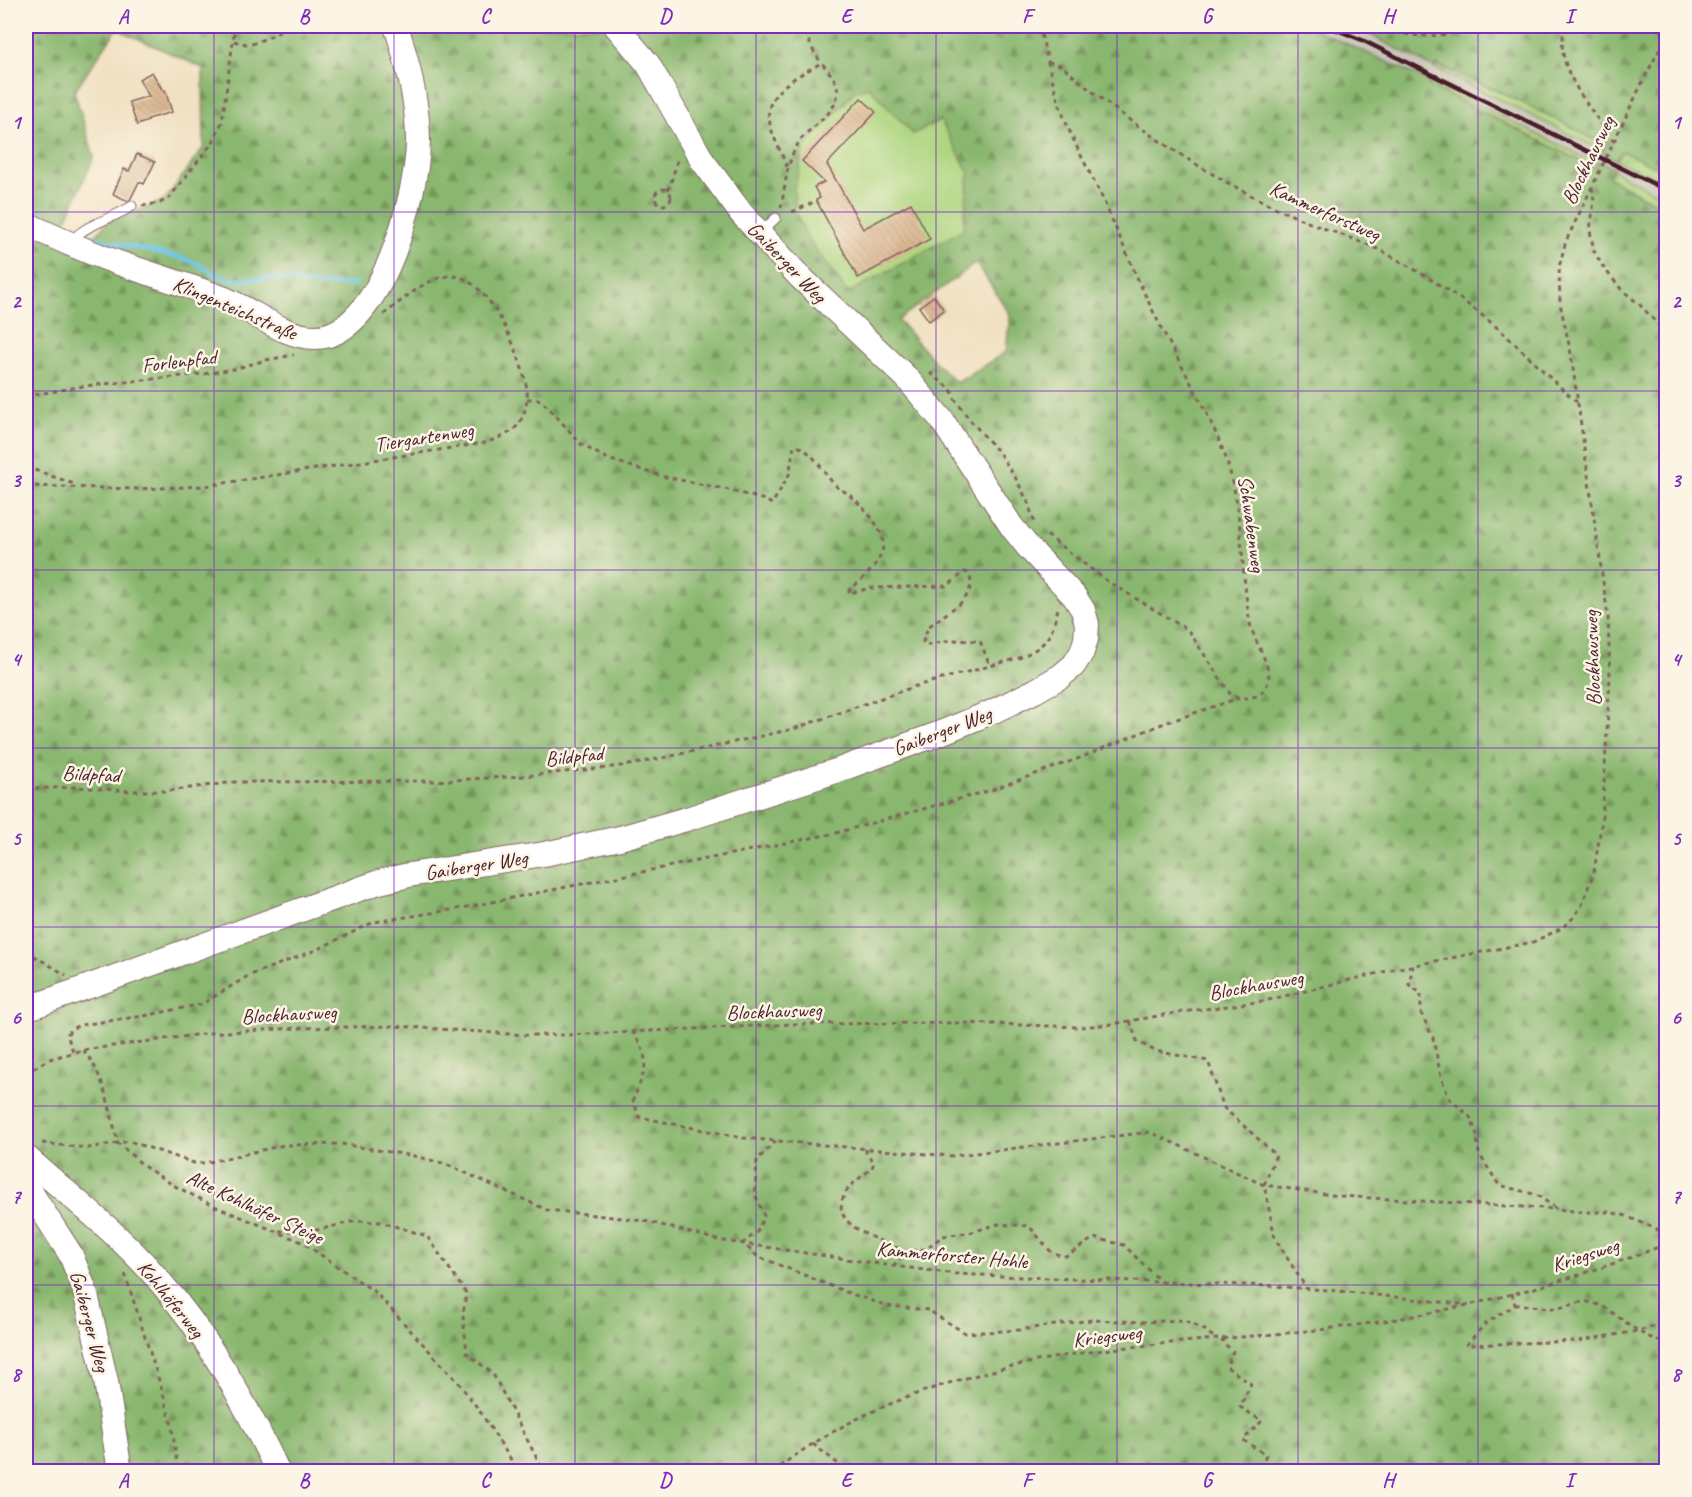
<svg xmlns="http://www.w3.org/2000/svg" width="1692" height="1497" font-family="Caveat,sans-serif">
  <style>
    .railway { fill: #c7c5b8 }
    .grass { fill: url(#grass-tufts); stroke: #7c7a56; stroke-width: 1.5 }
    .forest { fill: url(#forest-firs); stroke: #6a6b4d; stroke-width: 1.5; fill-rule: evenodd }
    .garden { fill: #aed681; stroke: #7c7a56; stroke-width: 1.5 }
    .lines { fill: none; stroke-linecap: round; stroke-linejoin: round }
    .stream { stroke: #66c4e5; stroke-width: 4.5 }
    .building { fill: url(#building-back-hatch) }
    .service-casing { stroke: #846360; stroke-width: 11 }
    .tertiary-casing { stroke: #846360; stroke-width: 26 }
    .path { stroke: #846360; stroke-width: 3; stroke-dasharray: 4.5 4.5; stroke-linecap: butt }
    .service { stroke: #fff; stroke-width: 9 }
    .tertiary { stroke: #fff; stroke-width: 24 }
    .rail { stroke: #4a1f2b; stroke-width: 4.5 }
    .grid { fill: none; stroke: #7b2cbf; stroke-width: 1.5; stroke-opacity: 0.55 }
    .labels { text-anchor: middle; dominant-baseline: central; stroke-width: 5; stroke-linejoin: round; paint-order: stroke }
    .street-label { font-size: 21px; fill: #4a1f2b; stroke: #fcf5e5 }
    .neatline { fill: none; stroke: #7b2cbf; stroke-width: 2 }
    .grid-label { font-size: 20px; text-anchor: middle; font-weight: bold; fill: #7b2cbf }
  </style>
  <defs>
    <pattern id="grass-tufts" width="24" height="20" patternUnits="userSpaceOnUse" patternTransform="scale(1.5)"><rect width="24" height="20" fill="#aed681"/><path d="M3 7l-1-3M5 7V3M7 7l1-3M15 17l-1-3M17 17v-4M19 17l1-3" fill="none" stroke="#97b770"/></pattern>
    <pattern id="forest-firs" width="22" height="20" patternUnits="userSpaceOnUse" patternTransform="scale(1.5)"><rect width="22" height="20" fill="#8ab76f"/><path d="M5 1l3.5 6h-7zM16 11l3.5 6h-7z" fill="#73945b"/></pattern>
    <pattern id="building-back-hatch" width="6" height="6" patternUnits="userSpaceOnUse" patternTransform="scale(1.5)"><rect width="6" height="6" fill="#dbb792"/><path d="M-1 5l2 2M0 0l6 6M5-1l2 2" fill="none" stroke="#bd9d7e"/></pattern>
  </defs>
  <rect width="100%" height="100%" fill="#fcf5e5"/>
  <filter id="ink" filterUnits="userSpaceOnUse"><feTurbulence type="fractalNoise" baseFrequency=".0167" numOctaves="2"/><feDisplacementMap in="SourceGraphic" scale="12" xChannelSelector="R" yChannelSelector="G"/><feConvolveMatrix kernelMatrix="1 2 1 2 8 2 1 2 1" color-interpolation-filters="sRGB"/></filter>
  <filter id="wash" filterUnits="userSpaceOnUse"><feTurbulence type="fractalNoise" baseFrequency=".008" numOctaves="4" result="noise"/><feDisplacementMap in="SourceGraphic" scale="24" xChannelSelector="R" yChannelSelector="G"/><feGaussianBlur stdDeviation="1.35" result="paint"/><feColorMatrix in="noise" values="0 0 0 0 0 0 0 0 0 0 0 0 0 0 0 0 0 1.4 0 .05"/><feComposite in="paint" operator="in"/></filter>
  <g filter="url(#wash)">
    <rect width="100%" height="100%" fill="#f1e1c2"/>
    <polygon class="railway" points="1308,26 1353,26 1416,58 1598,148 1616,160 1666,183 1666,198 1618,174 1613,168 1599,162 1598,164 1408,71"/>
    <g class="grass">
      <path d="M1437,65C1495,89 1551,114 1605,146L1603,151L1435,68Z"/>
      <polygon points="1429,81 1598,164 1595,169 1428,85"/>
      <polygon points="1621,150 1666,172 1666,183 1616,160"/>
      <polygon points="1613,168 1619,174 1666,198 1666,209 1609,178"/>
    </g>
    <g class="forest">
      <path d="M26,26H1307L1429,81L1428,85L1595,168L1599,161L1613,168L1609,178L1666,209V1471H26ZM117,29L203,68L204,147L165,200L106,223L91,242L61,231L94,157L74,91ZM976,263L1010,314L1006,352L957,383L936,363L898,320Z"/>
      <path d="M1353,26H1666V172L1622,151L1616,160L1602,153L1605,146C1551,114 1495,89 1437,65L1435,68Z"/>
    </g>
    <polygon class="garden" points="869,87 913,134 940,120 969,173 963,230 848,293 808,239 795,211 794,189 804,148 855,91"/>
    <g class="lines">
      <g class="stream">
        <polyline points="26,208 75,229"/>
        <polyline points="84,233 101,240 182,258 198,264 215,274 229,279 240,280 271,278 316,285 356,284"/>
      </g>
    </g>
    <g id="blocks">
      <g class="building">
        <polygon points="152,72 163,91 165,90 172,112 148,119 148,121 137,125 129,102 149,96 139,79"/>
        <polygon points="861,98 876,112 827,164 863,229 911,203 930,239 858,278 816,200 820,198 814,187 824,182 802,161"/>
        <polygon points="137,154 155,162 144,184 139,182 130,200 128,201 113,194 124,169 129,171"/>
        <polygon points="934,296 944,310 929,321 919,307"/>
      </g>
    </g>
  </g>
  <g filter="url(#ink)">
    <use href="#blocks" fill-opacity="0" stroke="#846360" stroke-width="1.5"/>
    <g class="lines">
      <g class="service-casing">
        <g id="service">
          <polyline points="761,232 776,218"/>
          <path d="M72,242C78,227 117,217 132,206"/>
        </g>
      </g>
      <g class="tertiary-casing">
        <g id="tertiary">
          <path d="M26,224C52,236 78,248 105,258C145,273 186,284 225,299C254,311 285,338 316,337C381,336 418,192 418,141C418,102 408,63 396,26"/>
          <polyline points="26,1009 379,882 409,875 544,854 620,838 690,818 836,771 938,734 994,711 1035,691 1061,676 1074,665 1082,652 1086,639 1087,624 1083,610 1074,596 1028,547 1012,527 941,419 906,377 798,275 741,213 702,160 648,64 616,26"/>
          <path d="M26,1157C70,1196 118,1233 157,1278C208,1336 245,1402 278,1472"/>
          <polyline points="26,1185 71,1255 85,1291 106,1381 120,1472"/>
        </g>
      </g>
      <g class="path">
        <path d="M1039,26C1046,53 1052,82 1061,109C1071,138 1087,167 1101,195C1119,234 1134,273 1153,311C1176,359 1205,403 1224,453C1244,507 1240,567 1250,623C1253,640 1273,667 1268,682C1263,699 1245,701 1231,695L1188,630L1107,581L1044,533"/>
        <path d="M1379,26C1408,42 1457,35 1488,26"/>
        <polyline points="1394,26 1398,32"/>
        <path d="M1564,26C1564,34 1561,45 1563,53C1568,84 1597,116 1614,142"/>
        <polyline points="234,41 250,45 276,34 279,31 280,26"/>
        <path d="M1048,62L1061,65C1129,125 1213,180 1296,217C1326,231 1360,239 1389,255C1428,276 1468,302 1501,331C1527,354 1551,380 1578,403"/>
        <path d="M787,167C781,151 771,135 769,118C765,90 802,74 821,63"/>
        <polyline points="1592,187 1594,201 1590,231 1594,251 1603,267 1621,289 1640,305 1666,333"/>
        <circle cx="663" cy="197" r="8"/>
        <polyline points="667,190 670,186 678,158"/>
        <polyline points="142,206 160,203 169,198 213,142 222,122 235,26"/>
        <path d="M781,208C786,184 786,158 802,138C815,123 842,110 837,86C834,75 822,65 816,55C810,46 807,36 803,26"/>
        <polyline points="792,212 814,202"/>
        <polyline points="930,373 951,389 955,399 969,419 998,451 1015,477 1028,502 1034,522"/>
        <polyline points="26,396 84,386 203,374 234,369 266,360 294,355"/>
        <path d="M527,399H538L548,407L582,445L608,459L661,476L729,490L765,500L772,504L789,475L794,446C811,446 825,476 836,486C840,490 845,491 848,494C860,503 882,526 883,542C885,560 862,580 849,590V593L871,588L946,586L957,579L963,572H966C976,582 969,593 962,602L928,627L923,642L927,645L950,640L980,641L988,661L994,665"/>
        <polyline points="26,467 77,485"/>
        <path d="M26,486L139,489L205,486L484,443C496,439 513,434 520,422C525,413 528,401 527,391C524,360 488,273 450,276C426,277 402,301 383,315"/>
        <path d="M26,789L76,787L130,791H167L235,782L434,781L523,776L605,768L635,764L793,729L916,686L1019,658C1046,646 1052,637 1058,608"/>
        <polyline points="26,951 66,975"/>
        <polyline points="1413,965 1409,985 1421,993 1421,1013 1433,1038 1441,1077 1449,1098 1470,1117 1476,1131 1479,1154 1499,1185 1537,1195 1557,1209 1581,1212 1610,1212 1626,1216 1666,1233"/>
        <polyline points="1130,1021 1137,1041 1155,1051 1208,1061 1224,1108 1276,1155 1264,1185 1275,1238 1306,1288"/>
        <path d="M632,1031C653,1059 645,1071 633,1100L639,1117L743,1138L950,1156L1150,1132L1264,1185L1339,1196L1557,1209"/>
        <path d="M83,1050C105,1075 110,1112 118,1143L145,1167L173,1185L214,1206L302,1242L375,1292L458,1382L479,1410L519,1472"/>
        <polyline points="73,1051 67,1035 71,1029 80,1025 144,1016 202,1004 248,976 316,950 374,922 457,909 836,833 988,791 1080,758 1162,724 1239,698"/>
        <polyline points="26,1073 49,1059 83,1050 210,1033 300,1028 395,1026 525,1035 568,1035 796,1024 963,1023 1080,1027 1112,1024 1175,1013 1264,1001 1395,969 1533,942 1562,928 1574,917 1582,905 1594,871 1602,820 1610,677 1608,617 1571,354 1560,303 1559,267 1566,241 1643,81 1666,37"/>
        <polyline points="776,1141 757,1160 755,1194 764,1216 757,1232 743,1243 757,1256 851,1294 888,1306 928,1310 965,1333 1018,1330 1092,1320 1147,1322 1184,1320 1202,1328 1216,1339"/>
        <polyline points="42,1143 88,1148 129,1141 194,1163 205,1163 284,1145 341,1144 414,1156 446,1164 547,1210 623,1218 650,1222 718,1240 893,1266 957,1274 1023,1277 1273,1286 1339,1291 1469,1305"/>
        <path d="M866,1149V1154L874,1162L872,1168C864,1175 850,1184 845,1194C826,1228 885,1240 905,1252L925,1249L943,1236L972,1232L998,1224L1029,1226L1052,1253L1066,1256L1094,1238L1124,1245L1161,1282"/>
        <polyline points="279,1231 313,1231 357,1221 381,1222 427,1236 466,1293 463,1316 467,1353 493,1374 544,1472"/>
        <polyline points="893,1266 905,1252"/>
        <polyline points="125,1274 162,1390 172,1426 178,1472"/>
        <polyline points="1512,1293 1515,1305 1486,1323 1466,1345 1579,1341 1638,1331 1666,1323"/>
        <path d="M1515,1305C1529,1304 1543,1309 1557,1308C1567,1307 1579,1301 1589,1302C1616,1307 1635,1338 1666,1342"/>
        <polyline points="1224,1338 1222,1342 1233,1351 1227,1367 1251,1384 1240,1407 1262,1421 1243,1440 1266,1455 1257,1472"/>
        <polyline points="813,1444 841,1466 844,1472"/>
        <path d="M772,1472C796,1454 821,1438 847,1424C923,1384 1027,1359 1112,1349C1196,1339 1280,1336 1364,1324C1464,1310 1573,1281 1666,1244"/>
        <polyline points="796,1472 801,1469 809,1472"/>
      </g>
      <use href="#service" class="service"/>
      <use href="#tertiary" class="tertiary"/>
      <polyline class="rail" points="1327,26 1362,40 1666,190"/>
    </g>
  </g>
  <path class="grid" d="M214,26V1472M394,26V1472M575,26V1472M756,26V1472M936,26V1472M1117,26V1472M1298,26V1472M1478,26V1472M26,212H1666M26,391H1666M26,570H1666M26,748H1666M26,927H1666M26,1106H1666M26,1285H1666"/>
  <g class="labels">
    <g class="street-label">
      <text transform="translate(1588 160) rotate(-64)">Blockhausweg</text>
      <text transform="translate(1325 211) rotate(24)">Kammerforstweg</text>
      <text transform="translate(787 262) rotate(46)">Gaiberger Weg</text>
      <text transform="translate(235 308) rotate(23)">Klingenteichstraße</text>
      <text transform="translate(179 361) rotate(-7)">Forlenpfad</text>
      <text transform="translate(424 437) rotate(-9)">Tiergartenweg</text>
      <text transform="translate(1252 524) rotate(82)">Schwabenweg</text>
      <text transform="translate(1592 658) rotate(-92)">Blockhausweg</text>
      <text transform="translate(942 731) rotate(-21)">Gaiberger Weg</text>
      <text transform="translate(574 756) rotate(-6)">Bildpfad</text>
      <text transform="translate(91 774) rotate(3)">Bildpfad</text>
      <text transform="translate(476 865) rotate(-9)">Gaiberger Weg</text>
      <text transform="translate(1256 985) rotate(-10)">Blockhausweg</text>
      <text transform="translate(774 1011) rotate(-2)">Blockhausweg</text>
      <text transform="translate(289 1014) rotate(-3)">Blockhausweg</text>
      <text transform="translate(255 1207) rotate(25)">Alte Kohlhöfer Steige</text>
      <text transform="translate(952 1255) rotate(5)">Kammerforster Hohle</text>
      <text transform="translate(1585 1255) rotate(-18)">Kriegsweg</text>
      <text transform="translate(171 1299) rotate(51)">Kohlhöferweg</text>
      <text transform="translate(90 1321) rotate(75)">Gaiberger Weg</text>
      <text transform="translate(1107 1336) rotate(-7)">Kriegsweg</text>
    </g>
  </g>
  <rect width="1692" height="1497" fill="none" stroke="#fcf5e5" stroke-width="66"/>
  <rect x="33" y="33" width="1626" height="1431" class="neatline"/>
  <g class="grid-label">
    <text x="123" y="23">A</text>
    <text x="304" y="23">B</text>
    <text x="485" y="23">C</text>
    <text x="665" y="23">D</text>
    <text x="846" y="23">E</text>
    <text x="1027" y="23">F</text>
    <text x="1207" y="23">G</text>
    <text x="1388" y="23">H</text>
    <text x="1569" y="23">I</text>
    <text x="16" y="129">1</text>
    <text x="1676" y="129">1</text>
    <text x="16" y="308">2</text>
    <text x="1676" y="308">2</text>
    <text x="16" y="487">3</text>
    <text x="1676" y="487">3</text>
    <text x="16" y="666">4</text>
    <text x="1676" y="666">4</text>
    <text x="16" y="845">5</text>
    <text x="1676" y="845">5</text>
    <text x="16" y="1024">6</text>
    <text x="1676" y="1024">6</text>
    <text x="16" y="1203">7</text>
    <text x="1676" y="1203">7</text>
    <text x="16" y="1381">8</text>
    <text x="1676" y="1381">8</text>
    <text x="123" y="1487">A</text>
    <text x="304" y="1487">B</text>
    <text x="485" y="1487">C</text>
    <text x="665" y="1487">D</text>
    <text x="846" y="1487">E</text>
    <text x="1027" y="1487">F</text>
    <text x="1207" y="1487">G</text>
    <text x="1388" y="1487">H</text>
    <text x="1569" y="1487">I</text>
  </g>
</svg>
